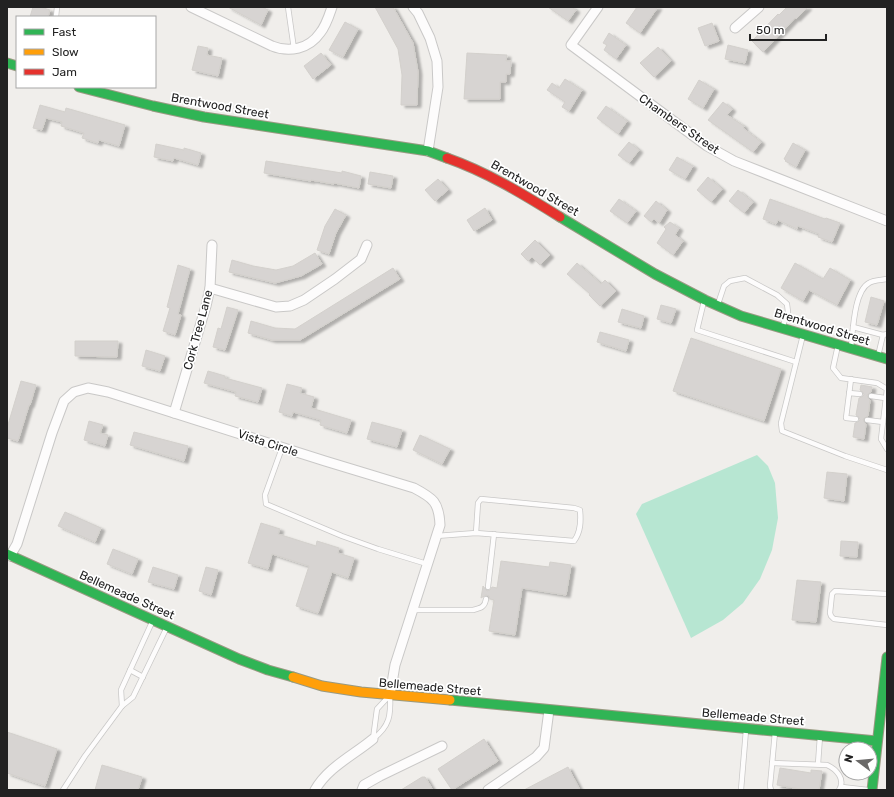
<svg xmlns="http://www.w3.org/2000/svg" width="894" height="797" font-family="Rubik,sans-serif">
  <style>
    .pitch { fill: #b7e6d2 }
    .building { fill: #d7d4d2; stroke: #d3d0cc; filter: url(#shadow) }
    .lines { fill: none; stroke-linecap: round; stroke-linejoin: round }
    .lane-casing { stroke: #c9c8c7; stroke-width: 6 }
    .street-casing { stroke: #c9c8c7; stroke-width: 11 }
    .fast-casing { stroke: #999a82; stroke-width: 11 }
    .slow-casing { stroke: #999a82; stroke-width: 11 }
    .jam-casing { stroke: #999a82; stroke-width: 11 }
    .lane { stroke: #fdfcfc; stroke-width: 4.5 }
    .street { stroke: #fdfcfc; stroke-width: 9 }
    .fast { stroke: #30b455; stroke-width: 9 }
    .slow { stroke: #ff9f0a; stroke-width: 9 }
    .jam { stroke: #e5322d; stroke-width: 9 }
    .labels { text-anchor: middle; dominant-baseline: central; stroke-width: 3.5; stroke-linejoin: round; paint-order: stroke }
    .street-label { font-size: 12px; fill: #222; stroke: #fff }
  </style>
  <defs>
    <filter id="shadow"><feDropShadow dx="4" dy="2.5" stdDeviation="1" flood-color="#0004"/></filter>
  </defs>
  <rect width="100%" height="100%" fill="#f0eeeb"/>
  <polygon class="pitch" points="757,455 768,466 775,483 778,518 772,550 760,579 743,603 723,620 691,638 636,514 642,504"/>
  <g class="building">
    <polygon points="33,7 40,7 50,10 48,17 30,17"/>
    <polygon points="228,7 262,7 268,10 261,25"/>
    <polygon points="375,7 393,7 413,43 418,72 417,105 401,105 402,75 398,49"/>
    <polygon points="548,7 572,7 576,10 568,21"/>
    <polygon points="637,7 658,7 640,33 626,23"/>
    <polygon points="787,7 808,7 796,19 795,18 763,52 752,41 778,14 779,15"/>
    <polygon points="345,22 358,29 343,57 329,50"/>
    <polygon points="712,23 719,41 705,46 698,28"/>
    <polygon points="609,33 626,45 616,59 604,50 607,45 603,43"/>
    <polygon points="728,45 748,50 745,63 725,59"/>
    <polygon points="198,46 208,48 207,55 222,58 218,76 192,70"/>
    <polygon points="658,47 671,61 654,77 640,63"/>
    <polygon points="321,53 331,65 313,79 304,66"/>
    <polygon points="467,53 507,55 506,61 511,61 510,74 506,74 506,82 500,82 500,99 464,99"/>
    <polygon points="565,79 582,90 569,111 562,107 565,102 547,90 552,83 559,88"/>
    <polygon points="699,80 714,89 703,108 688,99"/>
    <polygon points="723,102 732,109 727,115 744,126 743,128 761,142 753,152 708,120"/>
    <polygon points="40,105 65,112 66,108 125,125 119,146 99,140 98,143 82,138 84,133 61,126 62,122 46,118 42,130 33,128"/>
    <polygon points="606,106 627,121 618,134 597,118"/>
    <polygon points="629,142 639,150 629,163 618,155"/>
    <polygon points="793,143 805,150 796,167 785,161 786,160 784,159"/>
    <polygon points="156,144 184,150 184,148 201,153 198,165 174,158 173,161 154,157"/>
    <polygon points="677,157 693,166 685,179 669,170"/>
    <polygon points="266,161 342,173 342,171 361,176 359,188 334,183 334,184 311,180 311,181 264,173"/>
    <polygon points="370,172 393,176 391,188 368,184"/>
    <polygon points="708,177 722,189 711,202 697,190"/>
    <polygon points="438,179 448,190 435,201 425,190"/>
    <polygon points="738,190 753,202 744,213 729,201"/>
    <polygon points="619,199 636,211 627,223 610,211"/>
    <polygon points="770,199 825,219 826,218 840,223 832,242 818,237 819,234 798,226 797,229 778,220 776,224 763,219"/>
    <polygon points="656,201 667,210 659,223 654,219 651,222 644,216"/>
    <polygon points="485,208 492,220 474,231 467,220"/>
    <polygon points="335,209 346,215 336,233 329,254 317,250 325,226"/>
    <polygon points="670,222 679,228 675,235 683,241 673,255 657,243 666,229 664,227"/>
    <polygon points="535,240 550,255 540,265 532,257 528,261 521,254"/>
    <polygon points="315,253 322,264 301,276 275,283 229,272 232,260 253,266 276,270 293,266"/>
    <polygon points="577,263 601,284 605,280 616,291 600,306 589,295 590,294 567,274"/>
    <polygon points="795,263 823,279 830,268 850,280 837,305 809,290 803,301 781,288"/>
    <polygon points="178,265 190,269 178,314 181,315 175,335 163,331 170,308 167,307"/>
    <polygon points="393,268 400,279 300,340 272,340 248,333 251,321 275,328 295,329"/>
    <polygon points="871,297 884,301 877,325 865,322"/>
    <polygon points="661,305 676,309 671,323 657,319"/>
    <polygon points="227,307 238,310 225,350 213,347 218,328 221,329"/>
    <polygon points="622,309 644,316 641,328 618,322"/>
    <polygon points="600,332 629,340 626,351 597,342"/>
    <polygon points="691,338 781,369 764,421 673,391"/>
    <polygon points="75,341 118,341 117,357 75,356"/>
    <polygon points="146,350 165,356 160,371 142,366"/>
    <polygon points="208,371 225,376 225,378 262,388 258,402 235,396 236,392 204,383"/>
    <polygon points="21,381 36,385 30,405 29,405 18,441 7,438 7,428"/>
    <polygon points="287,384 302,388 300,393 314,397 311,408 351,420 347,433 320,425 321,420 293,412 292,416 279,412"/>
    <polygon points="861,385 872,387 871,392 867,395 868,398 870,400 868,416 863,419 864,422 866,424 864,439 853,437 855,423 858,422 860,420 859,417 856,415 859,398 862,397 864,395 863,392 860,390"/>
    <polygon points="89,421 103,425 100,433 108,435 105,446 84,440"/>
    <polygon points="372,422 402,430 397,447 367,439"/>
    <polygon points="134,432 188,446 184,461 130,445"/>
    <polygon points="420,435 450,449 442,464 413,450"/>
    <polygon points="827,472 847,474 844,501 824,498"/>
    <polygon points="65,512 101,528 95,542 58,526"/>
    <polygon points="261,523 280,529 278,534 316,546 317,541 339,548 338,553 354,558 348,578 332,572 318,613 296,606 309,566 272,554 268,569 248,563"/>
    <polygon points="841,541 858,542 857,557 840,556"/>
    <polygon points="113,549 138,559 132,574 107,564"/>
    <polygon points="501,561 549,567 550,562 571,565 566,595 522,588 515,635 489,631 494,600 490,599 489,596 486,595 481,598 483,586 487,591 490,590 492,587 497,588"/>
    <polygon points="153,567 178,575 174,589 148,582"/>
    <polygon points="206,567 218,570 211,595 199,591"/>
    <polygon points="797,580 821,582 816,622 792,620"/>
    <polygon points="7,732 57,749 45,786 7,773"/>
    <polygon points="484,739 498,761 452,790 438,769"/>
    <polygon points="102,765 142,777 138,790 95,790"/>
    <polygon points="568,767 580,790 524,790"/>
    <polygon points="780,768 811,773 811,770 822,771 819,790 806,790 777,785"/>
    <polygon points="422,777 425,777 433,790 401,790"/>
  </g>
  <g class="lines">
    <g class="lane-casing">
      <g id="lane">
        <polyline points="288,7 294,49"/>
        <polyline points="56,17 57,7"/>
        <polyline points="704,301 697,330 796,362"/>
        <polyline points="718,304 724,286 730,281 745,278 777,295 787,304 788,312 782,328"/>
        <polyline points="853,327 883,335"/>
        <polyline points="803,335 781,423 782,431 845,456 887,470"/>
        <polyline points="838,345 833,368 841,378 877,383 887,389 881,439 887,449"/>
        <path d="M851,347C853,331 854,291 869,283C873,280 882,280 887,279"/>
        <polyline points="878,356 883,335 887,334"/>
        <polyline points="851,379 846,418 856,419"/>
        <polyline points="849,393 860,394"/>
        <polyline points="871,396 885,398"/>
        <polyline points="867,420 883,422"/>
        <polyline points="282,448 265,495 266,504 342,536 378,549 427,564"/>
        <path d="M436,536L476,533L574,541C581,532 581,521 580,510L574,508L481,499L478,503L476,533"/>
        <polyline points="488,587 494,534"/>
        <polyline points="887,594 835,591 832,594 830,613 831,616 834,619 887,625"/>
        <path d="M413,610H473C481,608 485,607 486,599"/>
        <polyline points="130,670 143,677"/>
        <path d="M390,695C391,715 390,726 373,739L377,709Z"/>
        <polyline points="122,706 121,690 153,620"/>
        <path d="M772,763L827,765C836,769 846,779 839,790"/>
        <polyline points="818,764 820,736"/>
        <polyline points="842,787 868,790"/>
        <polyline points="63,790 85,756 122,706 133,697 167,627"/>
        <polyline points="741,790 746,730"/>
        <polyline points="771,790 770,786 775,732"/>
      </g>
    </g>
    <g class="street-casing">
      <g id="street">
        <path d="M191,7L272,46C289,53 309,49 320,33C326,26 329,16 332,7"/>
        <polyline points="413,7 418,13 430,38 437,61 438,87 428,151"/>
        <polyline points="598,7 571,45 707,146 734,161 887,221"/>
        <polyline points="735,28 759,7"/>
        <polyline points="210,288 276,307 290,306 304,300 335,279 361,259 367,245"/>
        <polyline points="174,413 206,306 210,288 212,245"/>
        <path d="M10,556L17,544L52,433L64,401L74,392L88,388L108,392L325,461L414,488C433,498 439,502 440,525L395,665L390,695"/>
        <path d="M315,790C328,767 354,755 373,739"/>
        <polyline points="362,790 364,785 380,776 442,746"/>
        <polyline points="488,790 536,757 544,748 549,710"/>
      </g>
    </g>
    <g class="fast-casing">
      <g id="fast">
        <polyline points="7,63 17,66"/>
        <polyline points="79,87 153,106 204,117 428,151 447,158"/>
        <polyline points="560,217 655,274 705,300 741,316 887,359"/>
        <polyline points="7,554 239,659 268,670 293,677"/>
        <polyline points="450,700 877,741"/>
        <polyline points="872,790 887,657"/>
      </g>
    </g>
    <g class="slow-casing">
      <polyline id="slow" points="293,677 322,686 361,692 450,700"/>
    </g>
    <g class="jam-casing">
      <path id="jam" d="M447,158C487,172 523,194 560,217"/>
    </g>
    <use href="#lane" class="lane"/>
    <use href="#street" class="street"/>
    <use href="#fast" class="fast"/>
    <use href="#slow" class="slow"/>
    <use href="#jam" class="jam"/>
  </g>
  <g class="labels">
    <g class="street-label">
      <text transform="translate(220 106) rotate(10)">Brentwood Street</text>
      <text transform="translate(679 124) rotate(35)">Chambers Street</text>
      <text transform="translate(535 188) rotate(30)">Brentwood Street</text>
      <text transform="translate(822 327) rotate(17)">Brentwood Street</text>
      <text transform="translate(198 330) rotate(-75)">Cork Tree Lane</text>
      <text transform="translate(268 443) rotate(18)">Vista Circle</text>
      <text transform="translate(127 595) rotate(24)">Bellemeade Street</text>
      <text transform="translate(430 687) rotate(5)">Bellemeade Street</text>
      <text transform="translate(753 717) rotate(5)">Bellemeade Street</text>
    </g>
  </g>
  <rect width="894" height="797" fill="none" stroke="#222222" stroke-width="16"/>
  <rect x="16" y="16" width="140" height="72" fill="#ffffff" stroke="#a7a7a7"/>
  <rect x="24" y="29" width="20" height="6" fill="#30b455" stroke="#a7a7a7"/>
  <text x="52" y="36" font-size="12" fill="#222222">Fast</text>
  <rect x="24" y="49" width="20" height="6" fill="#ff9f0a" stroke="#a7a7a7"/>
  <text x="52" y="56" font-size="12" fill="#222222">Slow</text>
  <rect x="24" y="69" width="20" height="6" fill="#e5322d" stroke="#a7a7a7"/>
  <text x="52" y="76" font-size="12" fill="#222222">Jam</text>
  <g transform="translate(858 761) rotate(286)"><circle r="19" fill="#ffffff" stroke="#a7a7a7"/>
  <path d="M0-3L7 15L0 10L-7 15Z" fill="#6a6968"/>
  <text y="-6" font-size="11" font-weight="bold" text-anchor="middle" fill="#222222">N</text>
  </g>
  <path d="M750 34v6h76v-6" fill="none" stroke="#222222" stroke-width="2"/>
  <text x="756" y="34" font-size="12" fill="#222222" stroke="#ffffff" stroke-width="3" paint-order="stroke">50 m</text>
</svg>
